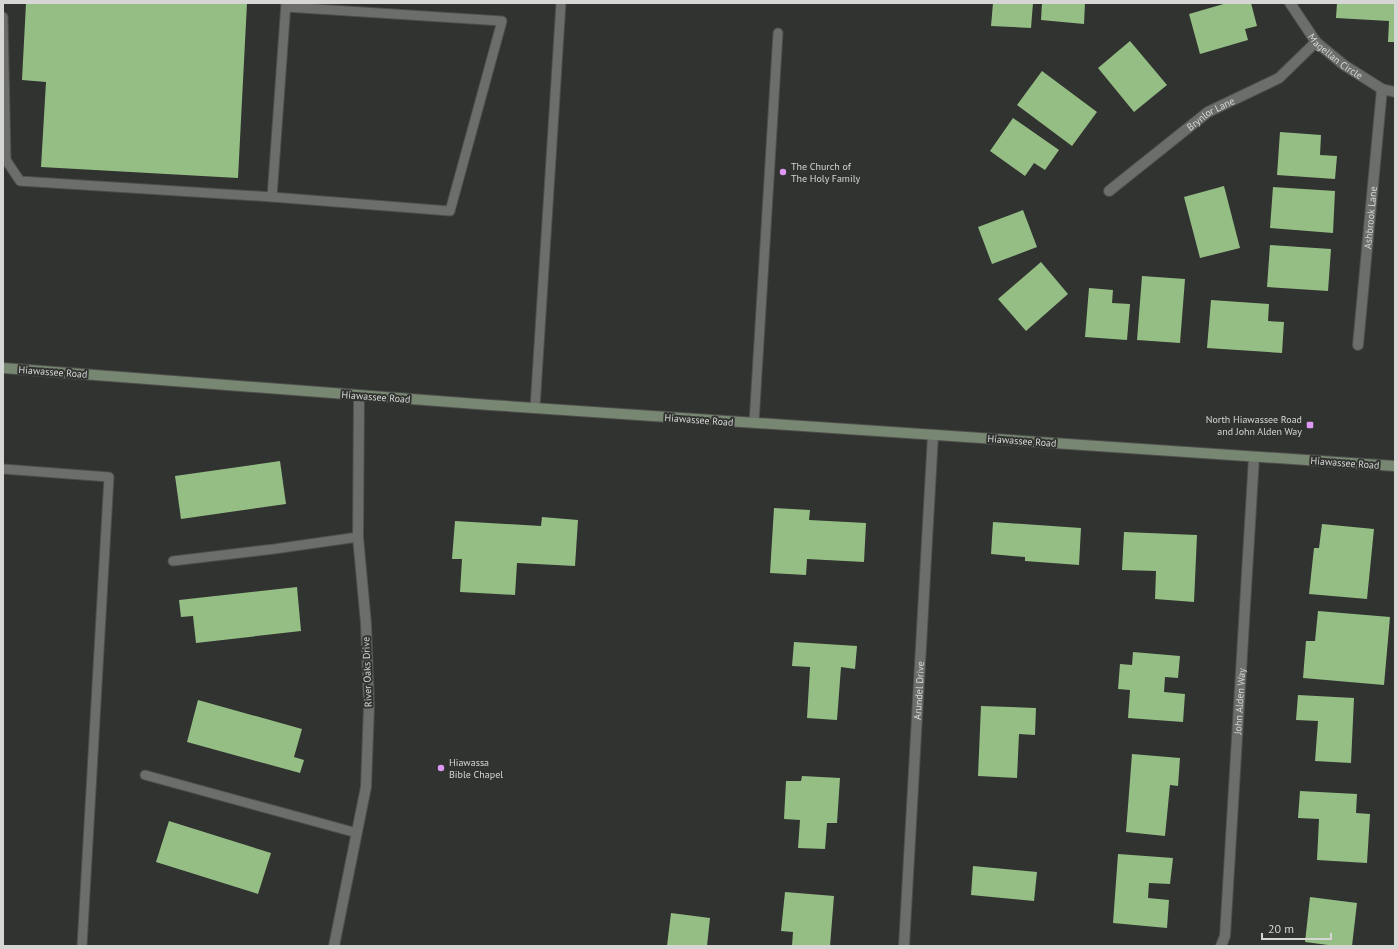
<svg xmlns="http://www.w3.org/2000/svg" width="1398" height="949" font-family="'PT Sans',sans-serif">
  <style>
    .building { fill: #95be85 }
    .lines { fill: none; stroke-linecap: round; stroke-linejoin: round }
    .lane-casing { stroke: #4e4f4d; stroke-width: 11 }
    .street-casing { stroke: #4e4f4d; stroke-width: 12 }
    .secondary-casing { stroke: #4e4f4d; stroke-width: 12 }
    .lane { stroke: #6b6e6a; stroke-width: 9 }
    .street { stroke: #6b6e6a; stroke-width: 10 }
    .secondary { stroke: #778771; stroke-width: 10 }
    .poi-dot { fill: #dd99f4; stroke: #313330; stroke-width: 1.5 }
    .labels { text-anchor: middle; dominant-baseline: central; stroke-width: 4; stroke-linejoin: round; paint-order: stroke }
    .street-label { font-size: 10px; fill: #d6d7d5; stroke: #313330 }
    .poi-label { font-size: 10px; fill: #d6d7d5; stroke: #313330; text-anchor: start }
  </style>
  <rect width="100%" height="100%" fill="#313330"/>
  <g class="building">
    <polygon points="26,3 247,3 238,178 41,167 46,82 22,80"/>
    <polygon points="993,3 1033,3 1031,28 991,26"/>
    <polygon points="1042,3 1085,3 1084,24 1041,20"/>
    <polygon points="1227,3 1251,3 1257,26 1245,29 1248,40 1200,54 1189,14"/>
    <polygon points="1337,3 1395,3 1395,42 1388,42 1389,21 1336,18"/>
    <polygon points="1130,41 1167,85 1134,112 1098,68"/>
    <polygon points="1042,71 1097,112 1072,146 1017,105"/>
    <polygon points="1013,118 1059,150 1045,170 1034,163 1025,176 990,151"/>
    <polygon points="1280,132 1321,135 1320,155 1337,156 1335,179 1277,175"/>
    <polygon points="1224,186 1240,248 1200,258 1184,197"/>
    <polygon points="1273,187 1335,191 1333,233 1270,228"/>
    <polygon points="1023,210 1037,247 992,264 978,227"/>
    <polygon points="1270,245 1331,249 1328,291 1267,287"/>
    <polygon points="1041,262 1068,294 1026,331 998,299"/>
    <polygon points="1142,276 1185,279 1180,343 1137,340"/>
    <polygon points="1089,288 1113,290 1112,303 1130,304 1127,340 1085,337"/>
    <polygon points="1211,300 1269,304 1268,321 1284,322 1282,353 1207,348"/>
    <polygon points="280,461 286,504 181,519 175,476"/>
    <polygon points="774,508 810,510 809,520 866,523 864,562 807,559 806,575 770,573"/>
    <polygon points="542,517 578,520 575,566 517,563 515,595 460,592 462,559 452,559 455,521 541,526"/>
    <polygon points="993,522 1081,528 1079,565 1025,561 1025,557 991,554"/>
    <polygon points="1322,524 1374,529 1367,599 1309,594 1314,548 1319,548"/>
    <polygon points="1124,532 1197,535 1194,602 1155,599 1156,571 1122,570"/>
    <polygon points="297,587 301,631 196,643 193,616 181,617 179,600"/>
    <polygon points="1318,611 1390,617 1384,685 1303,678 1306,641 1315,641"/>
    <polygon points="794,642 857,646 855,669 841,667 837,720 807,718 810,667 792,666"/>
    <polygon points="1133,652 1180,656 1178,678 1165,677 1164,692 1185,694 1183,722 1128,718 1130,690 1118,689 1120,664 1132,665"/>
    <polygon points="1298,695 1354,698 1351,763 1315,761 1318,721 1296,720"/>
    <polygon points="198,700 302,729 294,757 304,760 300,773 187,742"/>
    <polygon points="981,706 1036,708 1035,735 1019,734 1017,778 978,776"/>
    <polygon points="1132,754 1180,758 1178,786 1170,785 1165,836 1126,832"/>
    <polygon points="802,776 840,778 837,823 827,823 825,849 798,848 800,820 784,819 786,781 801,781"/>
    <polygon points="1300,791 1357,794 1356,813 1370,814 1367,863 1317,860 1319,819 1298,818"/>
    <polygon points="169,821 271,853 258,894 156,862"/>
    <polygon points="1118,854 1173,858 1170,884 1149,883 1148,898 1169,900 1167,928 1113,923"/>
    <polygon points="973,866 1037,872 1034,901 971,895"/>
    <polygon points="785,892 834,896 830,946 792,946 793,932 781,931"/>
    <polygon points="1310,897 1357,903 1352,946 1328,946 1328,945 1305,942"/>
    <polygon points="671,913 710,918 707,946 667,946"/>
  </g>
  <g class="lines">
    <g class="lane-casing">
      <g id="lane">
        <polyline points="3,17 6,160 20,181 272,197 286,3"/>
        <polyline points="272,197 450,211 502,21 286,7"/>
        <polyline points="535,408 561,3"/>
        <polyline points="754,423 778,33"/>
        <polyline points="3,469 109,477 82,946"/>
        <polyline points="173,561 274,549 358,537"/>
        <polyline points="145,775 357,833"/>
      </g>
    </g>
    <g class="street-casing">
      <g id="street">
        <path id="s1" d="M1290,3L1316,42L1344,65L1382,89L1395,92"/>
        <path id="s2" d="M1109,191L1208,112L1279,78L1316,42"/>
        <path id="s3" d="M1358,345L1382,89"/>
        <polyline points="334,946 366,787 369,706 366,624 358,537 359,396"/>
        <path id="s4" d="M904,946L933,435"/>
        <path id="s5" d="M1221,946L1225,936L1254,457"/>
      </g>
    </g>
    <g class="secondary-casing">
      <polyline id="secondary" points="3,368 490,405 1395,466"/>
    </g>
    <use href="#lane" class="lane"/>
    <use href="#street" class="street"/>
    <use href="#secondary" class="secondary"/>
  </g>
  <g class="poi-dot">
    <circle cx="783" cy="172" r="4"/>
    <rect x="1306" y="421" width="8" height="8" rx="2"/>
    <circle cx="441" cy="768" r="4"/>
  </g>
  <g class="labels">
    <g class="street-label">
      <text stroke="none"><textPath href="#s1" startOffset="71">Magellan Circle</textPath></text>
      <text stroke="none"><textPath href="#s2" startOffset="128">Brynlor Lane</textPath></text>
      <text stroke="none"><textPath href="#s3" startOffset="128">Ashbrook Lane</textPath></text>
      <text transform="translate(53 372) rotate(4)">Hiawassee Road</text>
      <text transform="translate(376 397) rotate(4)">Hiawassee Road</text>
      <text transform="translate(699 420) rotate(4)">Hiawassee Road</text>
      <text transform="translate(1022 441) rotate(4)">Hiawassee Road</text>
      <text transform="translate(1345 463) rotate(4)">Hiawassee Road</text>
      <text transform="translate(367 672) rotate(-92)">River Oaks Drive</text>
      <text stroke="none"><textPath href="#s4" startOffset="256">Arundel Drive</textPath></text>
      <text stroke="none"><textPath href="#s5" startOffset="246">John Alden Way</textPath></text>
    </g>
    <g class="poi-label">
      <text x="791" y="166">The Church of<tspan x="791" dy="12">The Holy Family</tspan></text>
      <text x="1302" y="419" text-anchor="end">North Hiawassee Road<tspan x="1302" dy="12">and John Alden Way</tspan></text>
      <text x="449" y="762">Hiawassa<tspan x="449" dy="12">Bible Chapel</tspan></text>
    </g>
  </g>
  <rect width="1398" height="949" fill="none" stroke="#d6d7d5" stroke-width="8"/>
  <path d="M1262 933v6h69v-6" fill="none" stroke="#d6d7d5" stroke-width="2"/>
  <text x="1268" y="933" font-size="12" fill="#d6d7d5" stroke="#313330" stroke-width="3" paint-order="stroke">20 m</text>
</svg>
